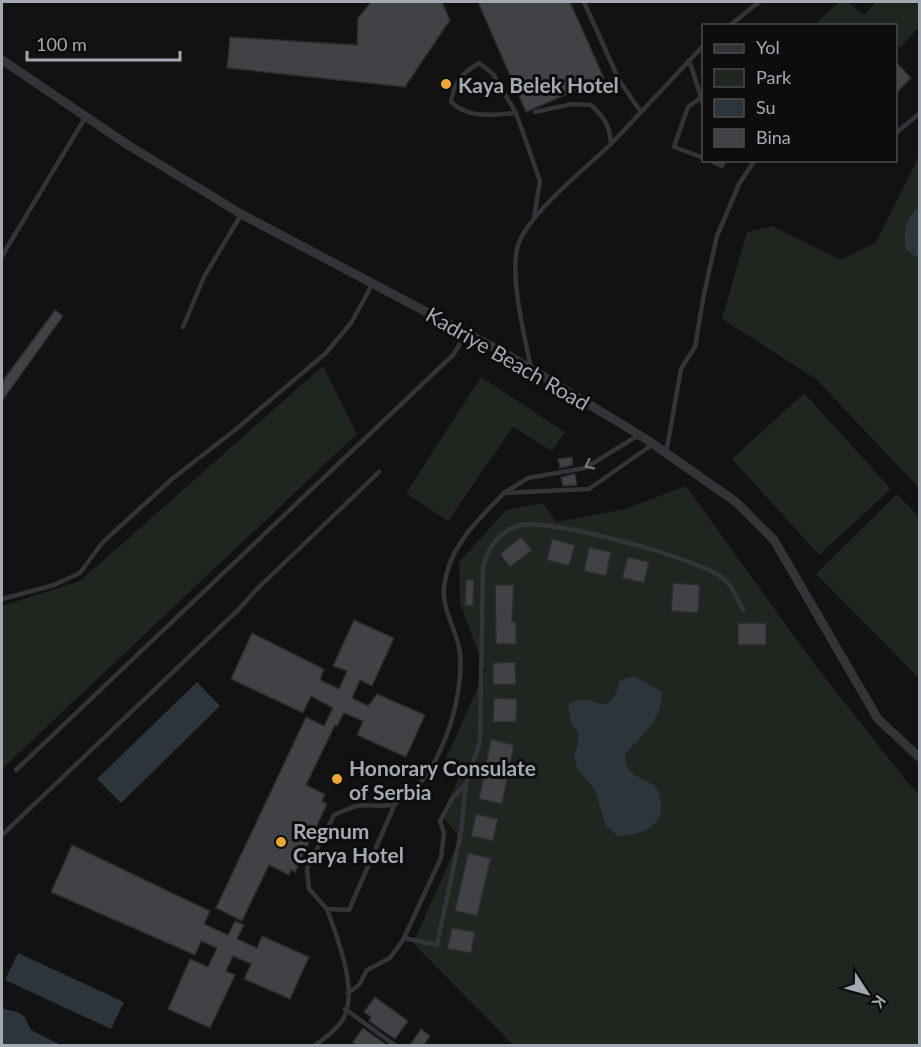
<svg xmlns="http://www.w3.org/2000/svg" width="921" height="1047" font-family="Lato,sans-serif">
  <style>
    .green { fill: #1e261f }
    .water { fill: #2b353b }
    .building { fill: #414246; stroke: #2c2c2f; stroke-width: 1.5 }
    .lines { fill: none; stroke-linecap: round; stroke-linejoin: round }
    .service { stroke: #333438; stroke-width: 4.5 }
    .minor { stroke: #333438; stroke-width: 9 }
    .oneway { stroke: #71747c }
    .poi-dot { fill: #eca631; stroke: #0d0d0e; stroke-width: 2 }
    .labels { text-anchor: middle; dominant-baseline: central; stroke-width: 6; stroke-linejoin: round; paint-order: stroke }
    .poi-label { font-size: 21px; font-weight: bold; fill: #a3a9b3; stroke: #0d0d0e; text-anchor: start }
    .street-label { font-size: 21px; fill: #a3a9b3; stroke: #0d0d0e }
  </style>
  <rect width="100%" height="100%" fill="#121213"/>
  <g class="green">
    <polygon points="839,2 848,2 864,15 876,2 919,2 919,27 900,48 896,43 896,26 815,25"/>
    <polygon points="919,156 919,488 816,379 722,319 747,232 772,226 841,260 876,242"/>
    <polygon points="323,366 357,434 2,769 2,606 80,581"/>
    <polygon points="481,377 565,432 552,451 513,427 448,521 406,493"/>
    <polygon points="804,393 891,489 819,555 732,459"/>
    <polygon points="686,486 815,665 909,784 919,794 919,1045 513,1045 413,943 460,838 442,816 462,771 444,763 485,671 460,603 459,562 506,510 543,503 556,522 625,509"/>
    <polygon points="897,494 919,517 919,678 816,574"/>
  </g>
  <g class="water">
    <path d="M919,208V259L906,250C903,235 905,216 919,208Z"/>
    <path d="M633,676L661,691C664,718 642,735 625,754C626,779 640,774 654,786C659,790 660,797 661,803C663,829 639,835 618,836L606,826L595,790L577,768L574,754L578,745V733L571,722L568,706C592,684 607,730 620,680Z"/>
    <polygon points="197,682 220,706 121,803 97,779"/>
    <polygon points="18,953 124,1002 111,1029 5,980"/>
    <polygon points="2,1001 4,1009 18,1012 25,1017 31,1030 61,1045 2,1045"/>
  </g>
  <g class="building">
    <polygon points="371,2 442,2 450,20 405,87 227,68 230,37 357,45 358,18"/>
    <polygon points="478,2 570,2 604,78 526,112"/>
    <polygon points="896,62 911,78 896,93"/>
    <polygon points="55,310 63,316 2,401 2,382"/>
    <polygon points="572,457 573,465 560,468 558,459"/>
    <polygon points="575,474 577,485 563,486 561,477"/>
    <polygon points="521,537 532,550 510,567 500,554"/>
    <polygon points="552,539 575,545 569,566 547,560"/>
    <polygon points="589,547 611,552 606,576 584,571"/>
    <polygon points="628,557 649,562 644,583 622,578"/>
    <polygon points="466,580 474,580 473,606 465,605"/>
    <polygon points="673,583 700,585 698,613 671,611"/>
    <polygon points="495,585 514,585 512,622 516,622 516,644 496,644"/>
    <polygon points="354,620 394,638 372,686 360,680 352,698 368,706 377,694 425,715 406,757 357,735 363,721 344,713 337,726 335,725 306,785 325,794 322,801 327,804 295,872 291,870 289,875 269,865 242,921 216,908 306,717 324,726 333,708 311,696 303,713 231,679 252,633 324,669 320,680 339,689 347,671 333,666"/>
    <rect x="738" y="623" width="28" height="22"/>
    <polygon points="515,662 516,684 493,685 493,663"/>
    <polygon points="494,698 517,699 516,722 493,722"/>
    <polygon points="491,739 514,745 502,804 479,799"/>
    <polygon points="476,814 498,819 493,841 471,836"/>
    <polygon points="72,845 210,911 204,924 228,935 235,921 244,925 237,939 257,948 262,936 309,957 290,999 244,979 251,964 233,956 226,971 235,975 210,1028 168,1009 190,959 208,967 217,948 201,941 195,955 51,892"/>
    <polygon points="468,853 491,858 477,916 455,911"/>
    <polygon points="452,928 475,932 471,953 447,949"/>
    <polygon points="375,997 408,1021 395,1039 369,1021 371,1017 364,1012"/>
    <polygon points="363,1028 388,1046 357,1046 353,1042"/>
    <polygon points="421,1029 430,1036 423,1046 409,1046"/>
  </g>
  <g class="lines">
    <g class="service">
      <polyline points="584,2 619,80 641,112"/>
      <polyline points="729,26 759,2"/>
      <polyline points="689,60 704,106"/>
      <polyline points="699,99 688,107 674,147 704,158"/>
      <path d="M516,113C492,115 469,119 451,102C454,82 462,73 479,63L493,74L516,113L540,181L534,217"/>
      <polyline points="896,133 920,113"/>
      <polyline points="611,144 704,45"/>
      <polyline points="709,160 722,166 724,160"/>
      <polyline points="2,256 85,118"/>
      <polyline points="183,327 204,277 241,215"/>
      <path d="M531,369C525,337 509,276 518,245C529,213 586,168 611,144C610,126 604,117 591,105L572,104L535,112"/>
      <polyline points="639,435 585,468 528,478 504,493 589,489 653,444"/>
      <polyline points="666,453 681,369 695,347 704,294 717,236 739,184 755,160"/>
      <polyline points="2,599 54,585 80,573 102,543 172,479 235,430 326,353 351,323 373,283"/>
      <polyline points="16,770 453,355 466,334"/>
      <path d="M395,804L349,910L327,909L309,889L307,869L334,815C341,812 349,808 356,806C368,803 385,809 396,803C440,780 464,699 460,654C458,631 442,612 444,588C448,547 477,521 504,493"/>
      <polyline points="2,835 238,610 257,589 379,472"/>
      <polyline points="404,938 437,945 461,832 466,784"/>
      <path d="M348,993L359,985L367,970L390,958L403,940L441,858L444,833L440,821L453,797L466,784L480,742L483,566C489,546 499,531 521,525C549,518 702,559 724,579C733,587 738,600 743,610"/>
      <polyline points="345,1009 396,1046"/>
      <path d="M314,1046C324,1039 335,1031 342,1021C360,993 337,937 327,909"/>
    </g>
    <polyline class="minor" points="2,60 128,145 241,214 508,355 646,439 736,502 774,540 878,719 920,758"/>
  </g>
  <defs><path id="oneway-chevron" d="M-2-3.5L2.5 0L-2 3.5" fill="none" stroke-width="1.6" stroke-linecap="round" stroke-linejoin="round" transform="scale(1.5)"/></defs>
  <use class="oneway" href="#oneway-chevron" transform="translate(589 465) rotate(154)"/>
  <g class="poi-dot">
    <circle cx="446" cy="84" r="6"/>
    <circle cx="337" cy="779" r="6"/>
    <circle cx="281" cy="842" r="6"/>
  </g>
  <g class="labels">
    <g class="poi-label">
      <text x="458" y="84">Kaya Belek Hotel</text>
      <text x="349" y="767">Honorary Consulate<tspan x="349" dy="24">of Serbia</tspan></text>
      <text x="293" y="830">Regnum<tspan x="293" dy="24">Carya Hotel</tspan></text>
    </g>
    <g class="street-label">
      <text transform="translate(508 358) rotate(30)">Kadriye Beach Road</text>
    </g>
  </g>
  <rect width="921" height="1047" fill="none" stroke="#a3a9b3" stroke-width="6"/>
  <rect x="702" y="24" width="195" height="138" fill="#0d0d0e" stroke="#494b50" stroke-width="1.5"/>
  <rect x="714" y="44" width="30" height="9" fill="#333438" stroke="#494b50" stroke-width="1.5"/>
  <text x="756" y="54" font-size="18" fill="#a3a9b3">Yol</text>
  <rect x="714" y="69" width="30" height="18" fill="#1e261f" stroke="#494b50" stroke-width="1.5"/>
  <text x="756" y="84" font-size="18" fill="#a3a9b3">Park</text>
  <rect x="714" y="99" width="30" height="18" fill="#2b353b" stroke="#494b50" stroke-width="1.5"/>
  <text x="756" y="114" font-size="18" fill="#a3a9b3">Su</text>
  <rect x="714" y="129" width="30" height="18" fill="#414246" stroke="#494b50" stroke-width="1.5"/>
  <text x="756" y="144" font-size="18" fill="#a3a9b3">Bina</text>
  <g transform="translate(867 993) rotate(126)" stroke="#0d0d0e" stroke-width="4.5" paint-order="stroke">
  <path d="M0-4.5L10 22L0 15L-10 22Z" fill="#a3a9b3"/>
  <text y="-9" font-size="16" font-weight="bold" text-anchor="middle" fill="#a3a9b3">K</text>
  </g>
  <path d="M27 51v9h153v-9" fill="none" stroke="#a3a9b3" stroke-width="3"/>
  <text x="36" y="51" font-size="18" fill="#a3a9b3" stroke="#0d0d0e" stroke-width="4.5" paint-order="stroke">100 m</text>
</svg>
